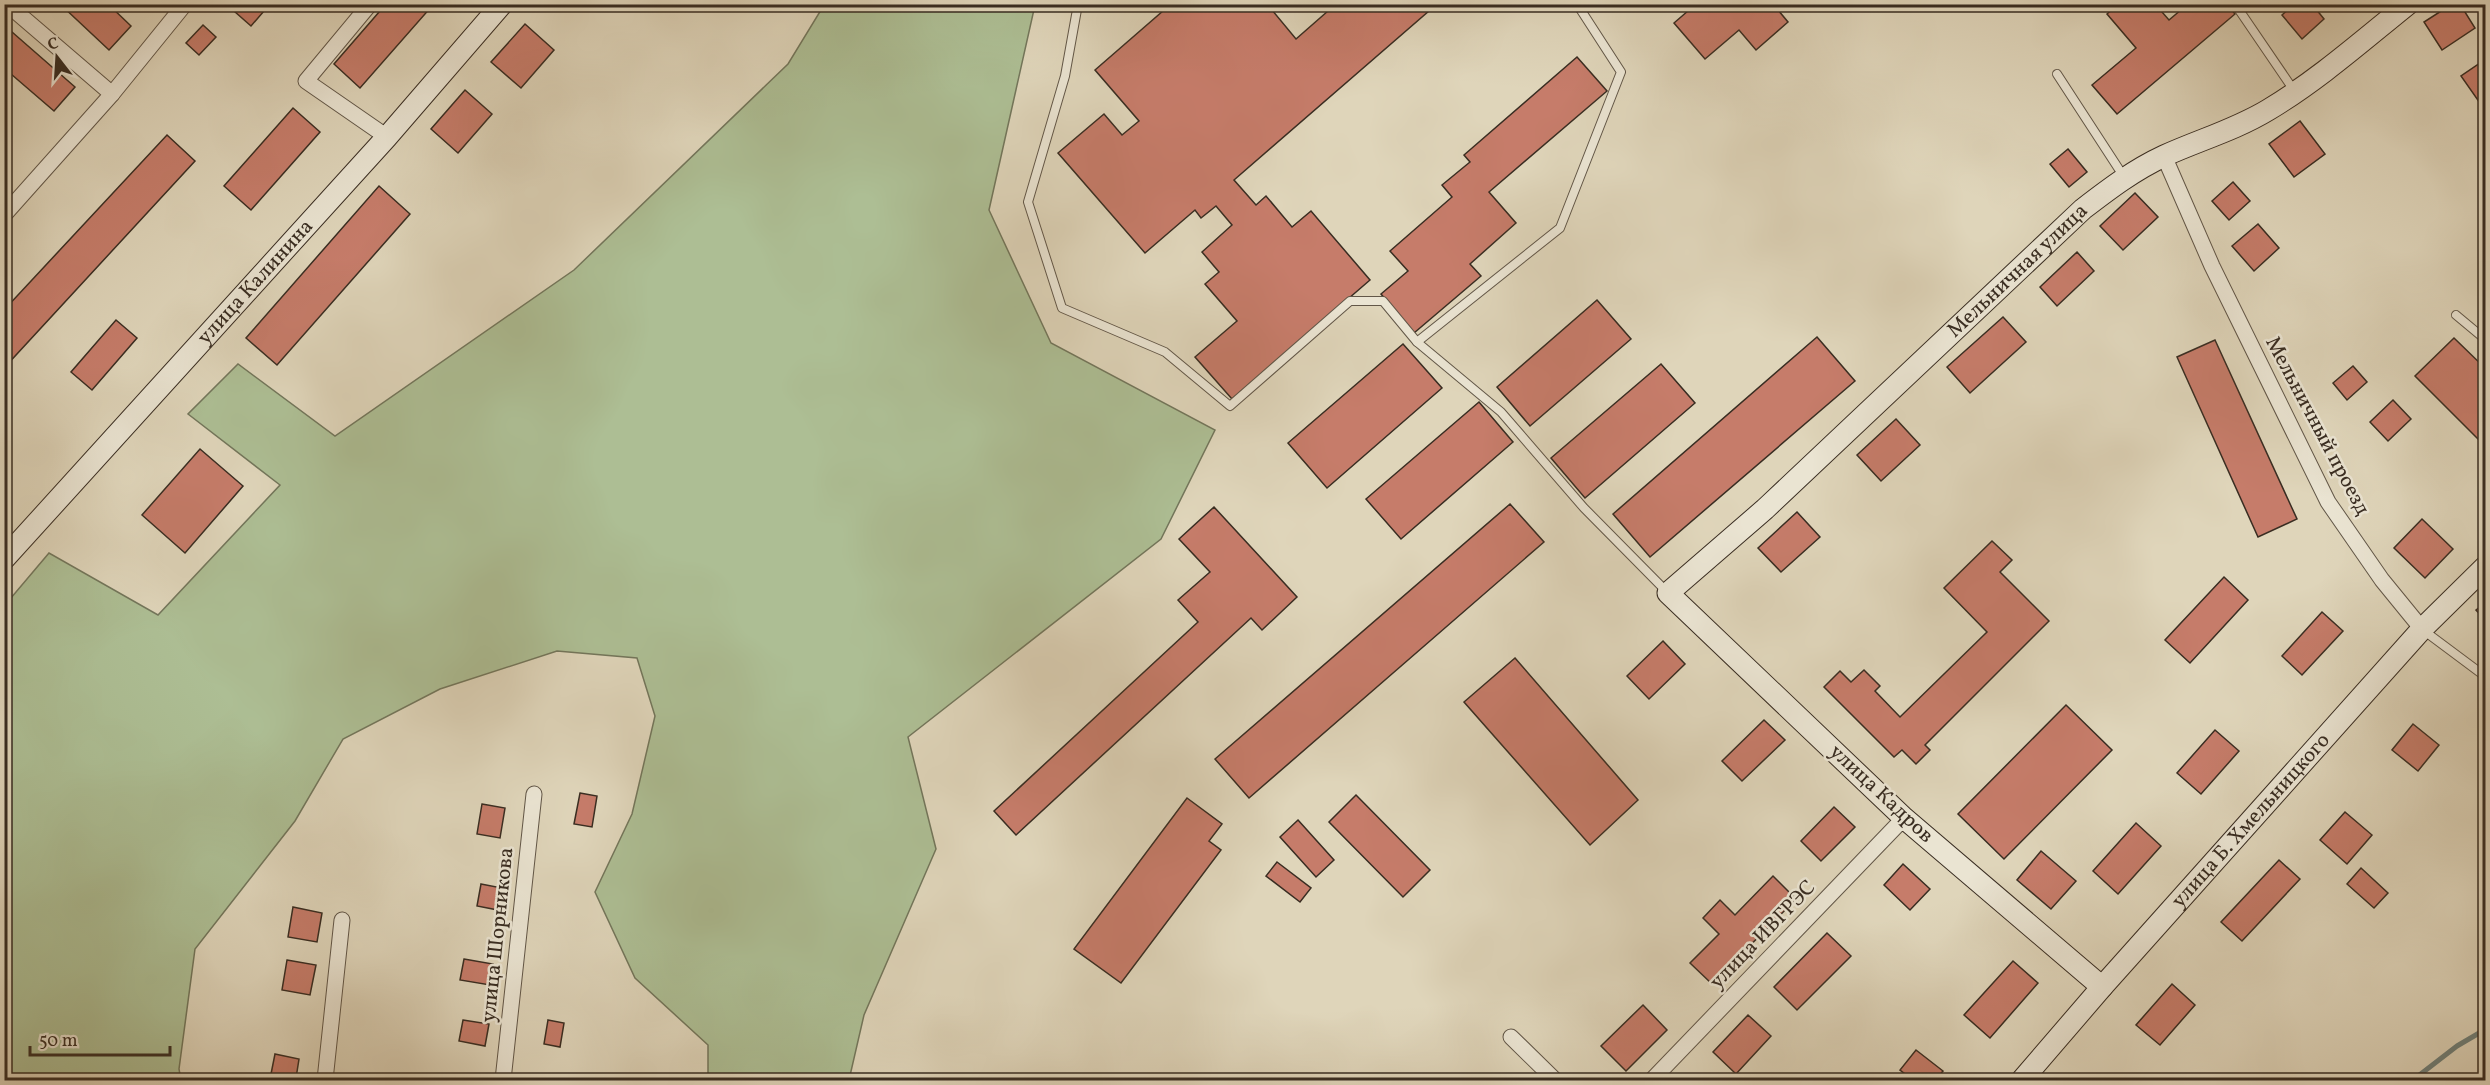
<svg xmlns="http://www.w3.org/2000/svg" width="2490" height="1085" font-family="Vollkorn,serif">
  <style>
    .green { fill: #adbe94; stroke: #73765b; stroke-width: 1.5 }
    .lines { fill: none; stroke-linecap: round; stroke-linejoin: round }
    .stream { stroke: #70807a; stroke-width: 5 }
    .building { fill: #c67c6a; stroke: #392d22; stroke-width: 1.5 }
    .lane-casing { stroke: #625748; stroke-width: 10 }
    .street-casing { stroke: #625748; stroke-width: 17 }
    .secondary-casing { stroke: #392d22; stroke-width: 23 }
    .lane { stroke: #eae4d2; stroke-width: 8 }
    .street { stroke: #eae4d2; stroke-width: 15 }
    .secondary { stroke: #eae4d2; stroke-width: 21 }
    .labels { text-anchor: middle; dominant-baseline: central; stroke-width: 5; stroke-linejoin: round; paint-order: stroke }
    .street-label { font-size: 21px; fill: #392d22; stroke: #eae4d2 }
  </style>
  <rect width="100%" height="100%" fill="#dfd5ba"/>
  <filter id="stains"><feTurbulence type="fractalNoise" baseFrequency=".00333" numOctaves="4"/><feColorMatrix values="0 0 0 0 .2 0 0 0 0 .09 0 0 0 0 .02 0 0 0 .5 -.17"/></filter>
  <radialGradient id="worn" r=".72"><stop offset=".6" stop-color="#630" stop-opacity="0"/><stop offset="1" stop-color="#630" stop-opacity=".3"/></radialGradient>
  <polygon class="green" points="824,5 1035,5 989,210 1051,343 1215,430 1161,539 908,737 936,849 864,1015 849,1080 708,1080 708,1045 635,978 595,892 632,814 655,716 637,658 557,651 440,689 343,739 295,821 195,949 179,1069 181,1080 5,1080 5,605 49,553 158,615 280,485 188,414 238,364 335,436 574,270 788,64"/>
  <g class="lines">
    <polyline class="stream" points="2413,1080 2457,1046 2486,1029"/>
  </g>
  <g class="building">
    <polygon points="60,4 108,4 131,26 109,50"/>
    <polygon points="226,4 270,4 251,26"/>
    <polygon points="386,4 432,6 360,88 334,64"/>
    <polygon points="1171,4 1267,4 1296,39 1336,4 1437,4 1234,180 1256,205 1266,196 1292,227 1311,211 1370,280 1232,399 1195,357 1237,321 1205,284 1219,272 1202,252 1232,225 1216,206 1201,218 1195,210 1145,253 1058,153 1104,114 1122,135 1139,121 1095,70"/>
    <polygon points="1696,4 1773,4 1788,22 1756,50 1739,30 1705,59 1674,23"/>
    <polygon points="2118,4 2155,4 2169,20 2188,4 2227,4 2235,14 2117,114 2092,85 2136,48 2107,14"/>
    <polygon points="2294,4 2312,4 2324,19 2302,39 2282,15"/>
    <polygon points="2452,4 2460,4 2475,28 2442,50 2424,22"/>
    <polygon points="525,24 554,50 521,88 491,62"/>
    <polygon points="4,25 75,87 54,111 4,68"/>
    <polygon points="203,25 216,37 199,55 186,43"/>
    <polygon points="1577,57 1607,91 1489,192 1516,223 1470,264 1481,276 1414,333 1381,294 1408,271 1390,251 1452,197 1442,185 1470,162 1464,155"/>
    <polygon points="2486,59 2486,103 2482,106 2461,76"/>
    <polygon points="465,90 492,114 458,153 431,129"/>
    <polygon points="293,108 320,132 251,210 224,186"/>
    <polygon points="2300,121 2325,154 2294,177 2269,144"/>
    <polygon points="167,135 195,161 4,368 4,310"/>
    <polygon points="2068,149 2087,172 2069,187 2050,164"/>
    <polygon points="2233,182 2250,201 2229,220 2212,201"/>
    <polygon points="379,186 410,214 277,365 246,338"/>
    <polygon points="2135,193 2158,217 2123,250 2100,226"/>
    <polygon points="2258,224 2279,248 2254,271 2232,246"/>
    <polygon points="2077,252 2094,271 2057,306 2040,287"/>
    <polygon points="1597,300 1631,339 1530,426 1497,387"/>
    <polygon points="2003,317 2026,342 1970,393 1947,367"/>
    <polygon points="116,320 137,338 92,390 71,372"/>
    <polygon points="1817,337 1855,381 1650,557 1613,514"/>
    <polygon points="2454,338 2486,369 2486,447 2415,376"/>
    <polygon points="2215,340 2297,519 2258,537 2177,357"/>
    <polygon points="1403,344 1442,388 1327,488 1288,443"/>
    <polygon points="1661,364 1695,403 1585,498 1551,458"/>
    <polygon points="2353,366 2367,382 2347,400 2333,383"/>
    <polygon points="2393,400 2411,419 2388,441 2370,422"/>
    <polygon points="1479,402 1513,442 1401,539 1366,499"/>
    <polygon points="1896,419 1920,445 1881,481 1857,455"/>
    <polygon points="200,449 243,486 185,553 142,515"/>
    <polygon points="1510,504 1544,542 1249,798 1215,759"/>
    <polygon points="1214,507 1297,597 1262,630 1251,618 1016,835 994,811 1198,622 1178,600 1210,572 1179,539"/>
    <polygon points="1797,512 1820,537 1781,572 1758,548"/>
    <polygon points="2422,519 2453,549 2425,578 2394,548"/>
    <polygon points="1992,541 2012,560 2000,572 2049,621 1925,745 1930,750 1916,764 1902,750 1894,757 1824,687 1840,671 1851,682 1864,670 1880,686 1875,691 1900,717 1987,632 1944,588"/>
    <polygon points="2224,577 2248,600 2190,663 2165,640"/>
    <polygon points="2486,602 2486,621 2476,610"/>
    <polygon points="2322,612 2343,631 2302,675 2282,656"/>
    <polygon points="1663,641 1685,664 1649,699 1627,676"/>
    <polygon points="1515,658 1638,800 1590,845 1464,702"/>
    <polygon points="2066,705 2112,750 2004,859 1958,814"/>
    <polygon points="1764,720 1785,740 1742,781 1722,761"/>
    <polygon points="2413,724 2439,745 2418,771 2392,750"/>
    <polygon points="2215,730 2239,751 2201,794 2177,773"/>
    <polygon points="580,793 597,796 592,827 574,824"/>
    <polygon points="1356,795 1430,870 1403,897 1329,822"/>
    <polygon points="1187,798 1222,824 1209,841 1221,850 1121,983 1074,949"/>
    <polygon points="482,804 505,808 500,838 477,834"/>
    <polygon points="1834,807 1855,827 1821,861 1801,841"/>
    <polygon points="2345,812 2372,835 2347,864 2320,840"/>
    <polygon points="1298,820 1334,860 1316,877 1280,837"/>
    <polygon points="2136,823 2161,846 2118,894 2093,871"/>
    <polygon points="2041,851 2076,881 2051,909 2017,880"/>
    <polygon points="2279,860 2300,879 2242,941 2221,922"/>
    <polygon points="1277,862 1311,888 1300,902 1266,876"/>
    <polygon points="1903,864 1930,889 1910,910 1884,885"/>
    <polygon points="2361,868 2388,893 2374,908 2347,884"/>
    <polygon points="1773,876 1796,899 1712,984 1690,963 1719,934 1703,918 1720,900 1735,915"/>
    <polygon points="481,884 502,888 498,910 477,906"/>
    <polygon points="293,907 322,913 317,942 288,937"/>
    <polygon points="1827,933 1851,956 1797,1010 1774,987"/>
    <polygon points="464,959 493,964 490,985 460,980"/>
    <polygon points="287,960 316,965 310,995 282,990"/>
    <polygon points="2013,961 2038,983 1990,1038 1964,1015"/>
    <polygon points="2172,984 2195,1005 2160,1045 2136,1025"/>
    <polygon points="1643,1005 1667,1030 1626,1071 1601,1046"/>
    <polygon points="1748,1015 1771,1036 1736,1074 1713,1052"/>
    <polygon points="463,1020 489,1024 485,1046 459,1041"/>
    <polygon points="548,1020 564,1023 560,1047 544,1044"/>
    <polygon points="1916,1050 1943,1071 1935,1080 1913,1080 1900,1070"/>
    <polygon points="275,1054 299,1059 296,1078 271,1074"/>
  </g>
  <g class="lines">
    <g class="lane-casing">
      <g id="lane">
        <polyline points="1078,4 1065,76 1028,202 1062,308 1165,352 1230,406 1350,301 1383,301 1417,342 1501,412 1584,508 1667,592"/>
        <polyline points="2235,4 2295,92"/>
        <polyline points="2057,74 2124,177"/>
        <polyline points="2456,315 2486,340"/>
        <polyline points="1417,342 1560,228 1621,72 1577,4"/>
        <polyline points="2423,630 2486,677"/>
      </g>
    </g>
    <g class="street-casing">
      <g id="street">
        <polyline points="7,4 112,94"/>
        <polyline points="370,4 306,81 387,137"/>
        <polyline points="2164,156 2212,266 2328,502 2382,580 2422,629"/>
        <polyline points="4,215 112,94 185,4"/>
        <polyline points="1511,1037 1555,1080"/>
        <polyline points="325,1080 342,920"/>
        <polyline points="503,1080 534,794"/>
        <polyline points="1652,1080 1904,818"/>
      </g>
    </g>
    <g class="secondary-casing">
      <g id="secondary">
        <path id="s1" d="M4,559L387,137L502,4"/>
        <path id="s2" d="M2102,987L1904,818L1668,593L1765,509L2083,209C2109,189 2134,170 2164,156C2199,140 2235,130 2268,110C2318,80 2362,41 2408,4"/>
        <path id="s3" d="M2022,1080L2102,987L2422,629L2486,566"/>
      </g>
    </g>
    <use href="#lane" class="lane"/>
    <use href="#street" class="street"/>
    <use href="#secondary" class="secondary"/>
  </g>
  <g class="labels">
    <g class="street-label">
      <text stroke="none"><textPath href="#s2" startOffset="1062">Мельничная улица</textPath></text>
      <text stroke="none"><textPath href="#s1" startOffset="374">улица Калинина</textPath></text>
      <text transform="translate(2317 426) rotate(62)">Мельничный проезд</text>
      <text transform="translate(1881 794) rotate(43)">улица Кадров</text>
      <text stroke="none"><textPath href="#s3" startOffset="346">улица Б. Хмельницкого</textPath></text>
      <text transform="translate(498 935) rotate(-84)">улица Шорникова</text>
      <text transform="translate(1763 935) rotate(-46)">улица ИВГРЭС</text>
    </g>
  </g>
  <rect width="2490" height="1085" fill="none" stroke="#dfd5ba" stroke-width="24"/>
  <rect x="6" y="6" width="2478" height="1073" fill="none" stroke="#392d22" stroke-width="3"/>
  <rect x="12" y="12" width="2466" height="1061" fill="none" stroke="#392d22" stroke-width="1.5"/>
  <g transform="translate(57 57) rotate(343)" stroke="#eae4d2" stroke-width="4.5" paint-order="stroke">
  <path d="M0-4.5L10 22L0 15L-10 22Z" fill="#392d22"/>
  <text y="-9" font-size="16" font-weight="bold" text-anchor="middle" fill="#392d22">С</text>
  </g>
  <path d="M30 1046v9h140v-9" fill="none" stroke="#392d22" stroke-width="3"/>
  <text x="39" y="1046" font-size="18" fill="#392d22" stroke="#eae4d2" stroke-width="4.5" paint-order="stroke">50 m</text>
  <rect width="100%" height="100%" filter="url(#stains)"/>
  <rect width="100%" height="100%" fill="url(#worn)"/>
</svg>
